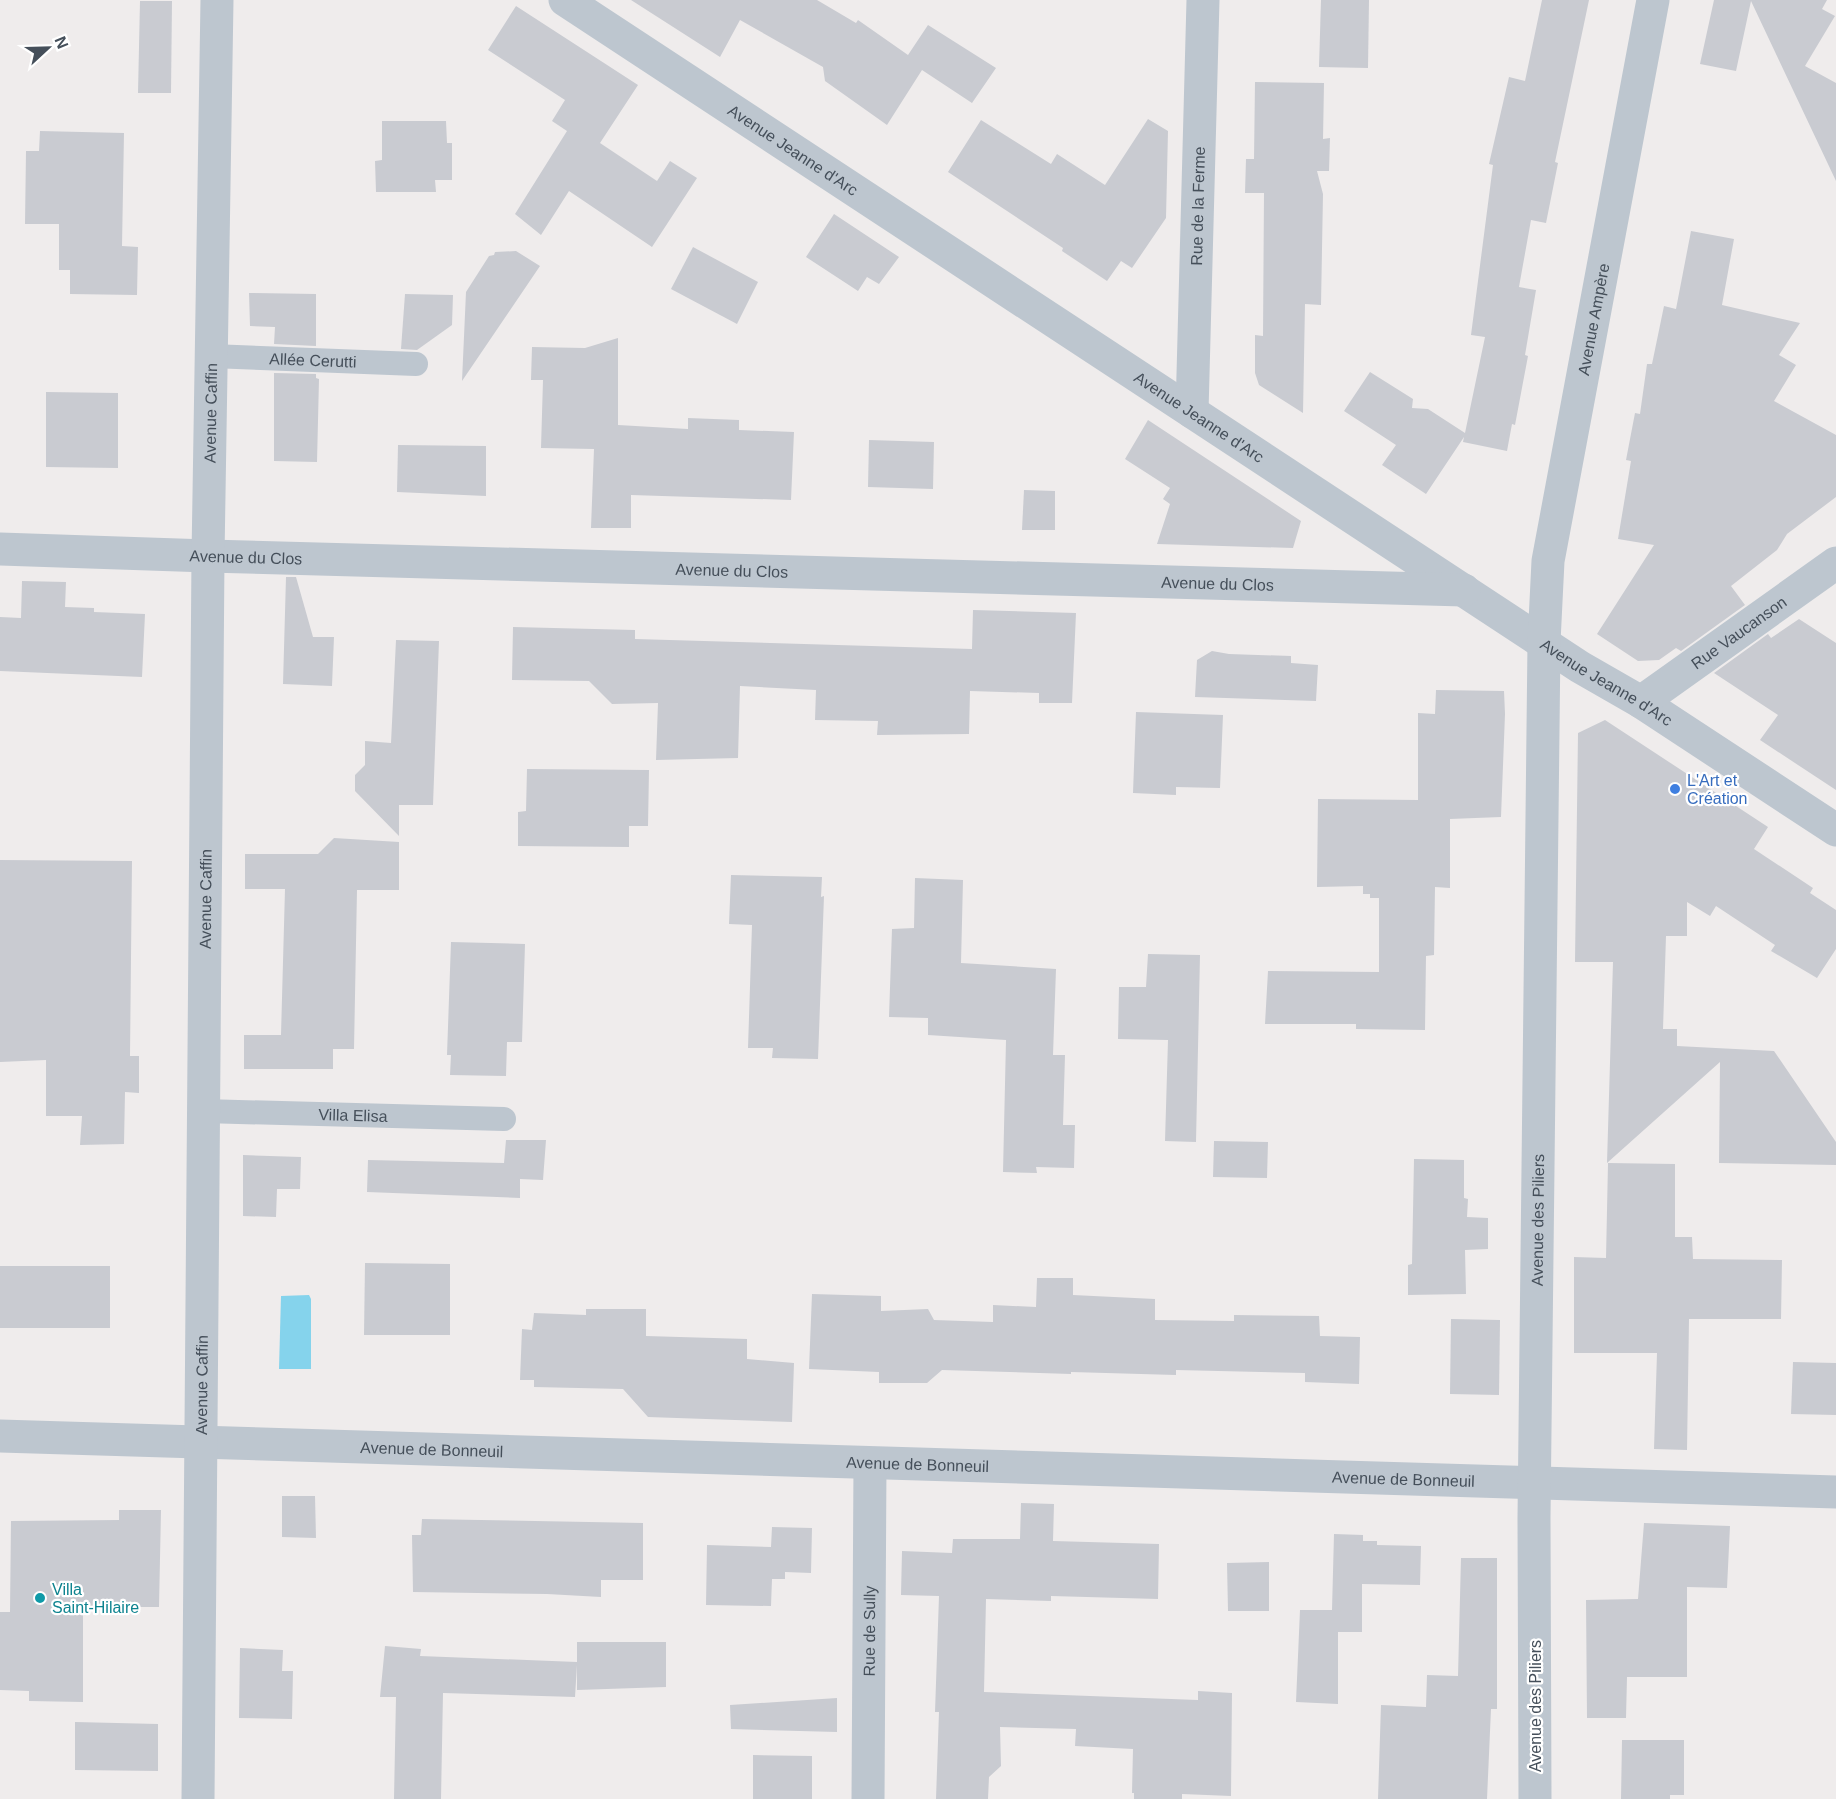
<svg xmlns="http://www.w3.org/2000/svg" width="1836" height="1799" font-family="Helvetica,sans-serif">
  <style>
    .water { fill: #85d3ec }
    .building { fill: #c9cbd1 }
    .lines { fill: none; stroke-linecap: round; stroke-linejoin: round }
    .lane { stroke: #bdc6cf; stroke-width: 24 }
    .street { stroke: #bdc6cf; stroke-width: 33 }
    .shop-dot { fill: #3f7fe0; stroke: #fff; stroke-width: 2 }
    .culture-dot { fill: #0f9aa8; stroke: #fff; stroke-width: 2 }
    .labels { text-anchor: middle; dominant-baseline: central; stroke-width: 4.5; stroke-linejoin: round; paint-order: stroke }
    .street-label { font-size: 16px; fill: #454f5a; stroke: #fff }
    .shop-label { font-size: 16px; fill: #366cbe; stroke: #fff; text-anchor: start }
    .culture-label { font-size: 16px; fill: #0d838f; stroke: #fff; text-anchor: start }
  </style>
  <rect width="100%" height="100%" fill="#efecec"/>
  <polygon class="water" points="309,1295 311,1299 311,1369 279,1369 281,1296"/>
  <g class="building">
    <polygon points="631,0 817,0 856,23 858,20 908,55 928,25 996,68 972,103 922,70 887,125 825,81 823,67 740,20 720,57"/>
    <polygon points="1321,0 1369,0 1368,68 1319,67"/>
    <polygon points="1542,0 1589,0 1555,162 1558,163 1546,223 1531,220 1519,287 1536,290 1525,355 1528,356 1515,425 1512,424 1507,451 1463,442 1464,437 1426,494 1382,465 1396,445 1344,411 1370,372 1413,399 1412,408 1428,409 1465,433 1485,337 1471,335 1493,165 1489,164 1509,77 1525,81"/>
    <polygon points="1714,0 1827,0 1822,9 1835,16 1805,66 1836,83 1836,181 1751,1 1736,71 1700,64"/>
    <polygon points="140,1 172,1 171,93 138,93"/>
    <polygon points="516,6 638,85 600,143 657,181 670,161 697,178 652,247 569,191 541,235 515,214 567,131 552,121 565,100 488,50"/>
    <polygon points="1255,82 1324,83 1323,139 1330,138 1329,171 1317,171 1323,194 1321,305 1305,304 1303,413 1259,385 1255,373 1255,335 1263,336 1264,193 1245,193 1246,159 1254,159"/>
    <polygon points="1148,119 1168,131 1166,218 1132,268 1121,261 1107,281 1062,251 1063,248 948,172 981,120 1051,164 1057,154 1105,185"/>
    <polygon points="382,121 446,121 447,143 452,143 452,180 435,180 436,192 376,192 375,161 382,160"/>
    <polygon points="40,131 124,133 122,246 138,247 137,295 70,294 70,270 59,270 59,224 25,224 26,151 39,151"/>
    <polygon points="834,214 899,257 879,284 867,277 858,291 806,257"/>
    <polygon points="1691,231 1734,239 1722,305 1800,323 1779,355 1796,365 1774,401 1836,435 1836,497 1787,534 1777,550 1731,586 1745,605 1681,651 1676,648 1659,660 1638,661 1597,634 1654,545 1618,539 1631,461 1626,460 1635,413 1640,414 1647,364 1652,364 1664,306 1676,309"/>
    <polygon points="693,247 758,282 737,324 671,289"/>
    <polygon points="516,251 540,266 462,381 466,292 489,256 494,255 495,252"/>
    <polygon points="249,293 316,294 316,346 274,344 275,327 250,326"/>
    <polygon points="405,294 453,295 452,325 417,350 401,349"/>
    <polygon points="618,338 618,425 688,429 688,418 739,420 739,430 794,432 791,500 631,495 631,528 591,528 594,449 541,448 543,380 531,380 532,347 585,348"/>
    <polygon points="274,373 316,374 316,378 319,379 317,462 274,461"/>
    <polygon points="46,392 118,393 118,468 46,467"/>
    <polygon points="1148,420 1301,521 1293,548 1157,544 1170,504 1163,499 1170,488 1125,459"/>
    <polygon points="869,440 934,442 933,489 868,487"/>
    <polygon points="398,445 486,446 486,496 397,492"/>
    <polygon points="1024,490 1055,491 1055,530 1022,530"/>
    <polygon points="286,577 296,577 313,637 334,637 332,686 283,684"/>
    <polygon points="22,581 66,582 65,607 94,608 94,612 145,614 142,677 0,671 0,617 21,618"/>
    <polygon points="973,610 1076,613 1072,703 1039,703 1039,693 970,691 969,734 877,735 878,721 815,720 816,690 740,686 738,758 656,760 658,703 612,704 589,681 512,680 513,627 635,630 635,639 972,649"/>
    <polygon points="1799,619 1836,643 1836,790 1760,740 1778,715 1714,673 1768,634 1771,638"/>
    <polygon points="396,640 439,641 433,805 399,805 399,836 355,791 355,775 365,765 365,741 391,743"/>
    <polygon points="1212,651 1229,654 1291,656 1291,663 1318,665 1316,701 1195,697 1197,660"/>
    <polygon points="1436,690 1504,691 1505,714 1501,817 1450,819 1450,888 1435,887 1434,955 1426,956 1425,1030 1356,1029 1356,1024 1265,1024 1268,971 1379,972 1379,898 1370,898 1370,894 1363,894 1363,886 1317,887 1318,799 1418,800 1418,713 1435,714"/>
    <polygon points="1136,712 1223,715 1220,788 1176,787 1176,795 1133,793"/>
    <polygon points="1605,720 1768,827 1754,849 1813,888 1810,893 1836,910 1836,949 1817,978 1771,951 1775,945 1716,906 1710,916 1687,902 1687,936 1666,936 1663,1029 1677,1029 1677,1046 1774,1051 1836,1142 1836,1165 1719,1163 1720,1062 1607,1163 1613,962 1575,962 1578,733"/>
    <polygon points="527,769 649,770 648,826 629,826 629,847 518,846 518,812 526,811"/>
    <polygon points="334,838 399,842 399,890 357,890 354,1049 333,1049 333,1069 244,1069 244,1035 281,1035 285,889 245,889 245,854 318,854"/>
    <polygon points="0,860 132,861 130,1056 139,1056 139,1093 125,1092 124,1144 80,1145 82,1116 46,1116 46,1060 0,1062"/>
    <polygon points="731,875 822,877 821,897 824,896 818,1059 772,1058 773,1048 748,1048 752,925 729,924"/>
    <polygon points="915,878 963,880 961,963 1056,969 1053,1055 1065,1055 1063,1125 1075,1125 1074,1168 1036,1167 1037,1173 1003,1172 1006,1040 928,1035 928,1018 889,1017 892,929 914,928"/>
    <polygon points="451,942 525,944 522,1042 507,1042 506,1076 450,1075 451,1055 447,1055"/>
    <polygon points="1148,954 1200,955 1196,1142 1165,1141 1168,1040 1118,1039 1119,987 1146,987"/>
    <polygon points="506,1140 546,1140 543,1180 520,1179 520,1198 367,1192 368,1160 504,1163"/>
    <polygon points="1214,1141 1268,1142 1267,1178 1213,1177"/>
    <polygon points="243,1155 301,1157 300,1189 277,1189 276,1217 243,1216"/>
    <polygon points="1414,1159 1464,1160 1464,1198 1468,1199 1467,1217 1488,1218 1488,1249 1465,1250 1466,1294 1408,1295 1408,1265 1412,1264"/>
    <polygon points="1608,1163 1675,1164 1675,1237 1692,1237 1693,1259 1782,1260 1781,1319 1689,1319 1687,1450 1654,1449 1657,1353 1574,1353 1574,1257 1606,1258"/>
    <polygon points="365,1263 450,1264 450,1335 364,1335"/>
    <rect x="0" y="1266" width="110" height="62"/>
    <polygon points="1037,1278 1073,1278 1073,1295 1155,1299 1155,1320 1234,1321 1234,1315 1319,1316 1320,1336 1360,1337 1359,1384 1305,1382 1305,1373 1176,1370 1176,1375 1071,1372 1071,1374 942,1370 927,1383 879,1383 879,1372 809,1369 812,1294 881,1296 881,1311 928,1309 934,1320 993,1322 993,1305 1036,1307"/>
    <polygon points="586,1309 646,1309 646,1336 747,1339 747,1359 794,1363 792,1422 648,1417 623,1389 534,1387 534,1380 520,1380 522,1329 532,1330 534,1313 586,1315"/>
    <polygon points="1451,1319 1500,1320 1499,1395 1450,1394"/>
    <polygon points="1793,1362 1836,1363 1836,1415 1791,1414"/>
    <polygon points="282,1496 315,1496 316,1538 282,1537"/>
    <polygon points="1021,1503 1054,1504 1053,1541 1159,1544 1158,1599 1051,1596 1051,1601 986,1599 984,1692 1198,1700 1198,1691 1232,1693 1231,1796 1182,1794 1182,1799 1134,1799 1134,1793 1132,1793 1133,1749 1075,1746 1076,1729 1000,1727 1001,1766 989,1777 988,1799 936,1799 939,1712 935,1712 939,1596 901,1595 902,1551 952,1553 953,1539 1020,1539"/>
    <polygon points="119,1510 161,1510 159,1607 83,1607 83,1702 29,1701 29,1691 0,1690 0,1612 10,1612 11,1521 119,1520"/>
    <polygon points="422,1519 643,1523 643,1580 601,1580 601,1597 547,1594 413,1592 412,1535 421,1535"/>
    <polygon points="1644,1523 1730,1526 1727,1588 1687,1587 1687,1677 1627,1677 1626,1718 1587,1718 1586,1600 1638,1599"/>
    <polygon points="772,1527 812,1528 811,1573 785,1572 785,1579 772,1579 771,1606 706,1605 707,1545 771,1547"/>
    <polygon points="1334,1534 1363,1535 1363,1541 1377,1541 1377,1545 1421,1546 1420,1585 1362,1584 1362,1632 1338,1632 1338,1704 1296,1702 1300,1610 1332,1610"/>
    <polygon points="1461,1558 1497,1558 1497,1709 1491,1709 1487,1799 1378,1799 1381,1705 1426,1707 1427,1675 1458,1676"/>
    <polygon points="1269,1562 1269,1611 1228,1611 1227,1563"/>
    <polygon points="577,1642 666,1642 666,1687 577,1690 577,1665 575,1697 443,1693 441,1799 394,1799 396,1697 380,1697 385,1646 421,1649 420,1656 577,1662"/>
    <polygon points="240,1648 283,1650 282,1671 293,1671 292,1719 239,1718"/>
    <polygon points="837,1698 837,1732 731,1729 730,1705"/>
    <polygon points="75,1722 158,1724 158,1771 75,1770"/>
    <polygon points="1622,1740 1684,1740 1684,1795 1670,1795 1670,1799 1621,1799"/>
    <polygon points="753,1755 812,1756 812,1799 753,1799"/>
  </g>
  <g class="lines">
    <g class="lane">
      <path id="s1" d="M211,356L416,364"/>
      <path id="s2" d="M203,1111L504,1119"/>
    </g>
    <g class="street">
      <path id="s3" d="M565,0L1580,667L1641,702L1836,830"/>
      <path id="s4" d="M1192,412L1203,0"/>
      <path id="s5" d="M0,549L208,556L1464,590"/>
      <path id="s6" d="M1641,702L1836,563"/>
      <path id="s7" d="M0,1436L1836,1492"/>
      <path id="s8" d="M198,1799L208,556L217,0"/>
      <path id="s9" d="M868,1799L870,1464"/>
      <path id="s10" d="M1535,1799L1534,1518L1544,642L1548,561L1653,0"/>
    </g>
  </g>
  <circle class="shop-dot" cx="1675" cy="789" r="6"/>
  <circle class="culture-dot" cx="40" cy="1598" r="6"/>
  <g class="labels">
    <g class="street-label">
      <text stroke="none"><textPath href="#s3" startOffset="273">Avenue Jeanne d'Arc</textPath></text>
      <text stroke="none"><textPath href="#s4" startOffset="206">Rue de la Ferme</textPath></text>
      <text stroke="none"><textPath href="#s10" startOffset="1484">Avenue Ampère</textPath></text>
      <text stroke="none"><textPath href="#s1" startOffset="102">Allée Cerutti</textPath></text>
      <text stroke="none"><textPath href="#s8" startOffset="1386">Avenue Caffin</textPath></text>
      <text stroke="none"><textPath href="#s3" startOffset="759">Avenue Jeanne d'Arc</textPath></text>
      <text stroke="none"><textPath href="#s5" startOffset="246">Avenue du Clos</textPath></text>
      <text stroke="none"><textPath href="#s5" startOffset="732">Avenue du Clos</textPath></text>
      <text stroke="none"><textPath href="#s5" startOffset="1218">Avenue du Clos</textPath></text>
      <text stroke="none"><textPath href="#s6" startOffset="120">Rue Vaucanson</textPath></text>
      <text stroke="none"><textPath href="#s3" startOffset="1245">Avenue Jeanne d'Arc</textPath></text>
      <text stroke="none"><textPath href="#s8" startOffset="900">Avenue Caffin</textPath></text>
      <text stroke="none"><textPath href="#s2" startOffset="150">Villa Elisa</textPath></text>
      <text stroke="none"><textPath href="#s10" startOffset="579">Avenue des Piliers</textPath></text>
      <text stroke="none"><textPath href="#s8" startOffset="414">Avenue Caffin</textPath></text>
      <text stroke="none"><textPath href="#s7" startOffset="432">Avenue de Bonneuil</textPath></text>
      <text stroke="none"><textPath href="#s7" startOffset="918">Avenue de Bonneuil</textPath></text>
      <text stroke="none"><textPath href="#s7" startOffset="1404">Avenue de Bonneuil</textPath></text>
      <text stroke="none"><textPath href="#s9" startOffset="168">Rue de Sully</textPath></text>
      <text transform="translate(1535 1706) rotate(-90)">Avenue des Piliers</text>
    </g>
    <g class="shop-label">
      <text x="1687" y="780">L'Art et<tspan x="1687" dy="18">Création</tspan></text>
    </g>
    <g class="culture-label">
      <text x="52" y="1589">Villa<tspan x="52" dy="18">Saint-Hilaire</tspan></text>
    </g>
  </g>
  <g transform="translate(48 48) rotate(68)" stroke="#ffffff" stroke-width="4.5" paint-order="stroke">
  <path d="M0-4.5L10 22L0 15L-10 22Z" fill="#454f5a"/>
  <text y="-9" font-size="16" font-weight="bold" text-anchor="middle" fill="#454f5a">N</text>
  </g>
</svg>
